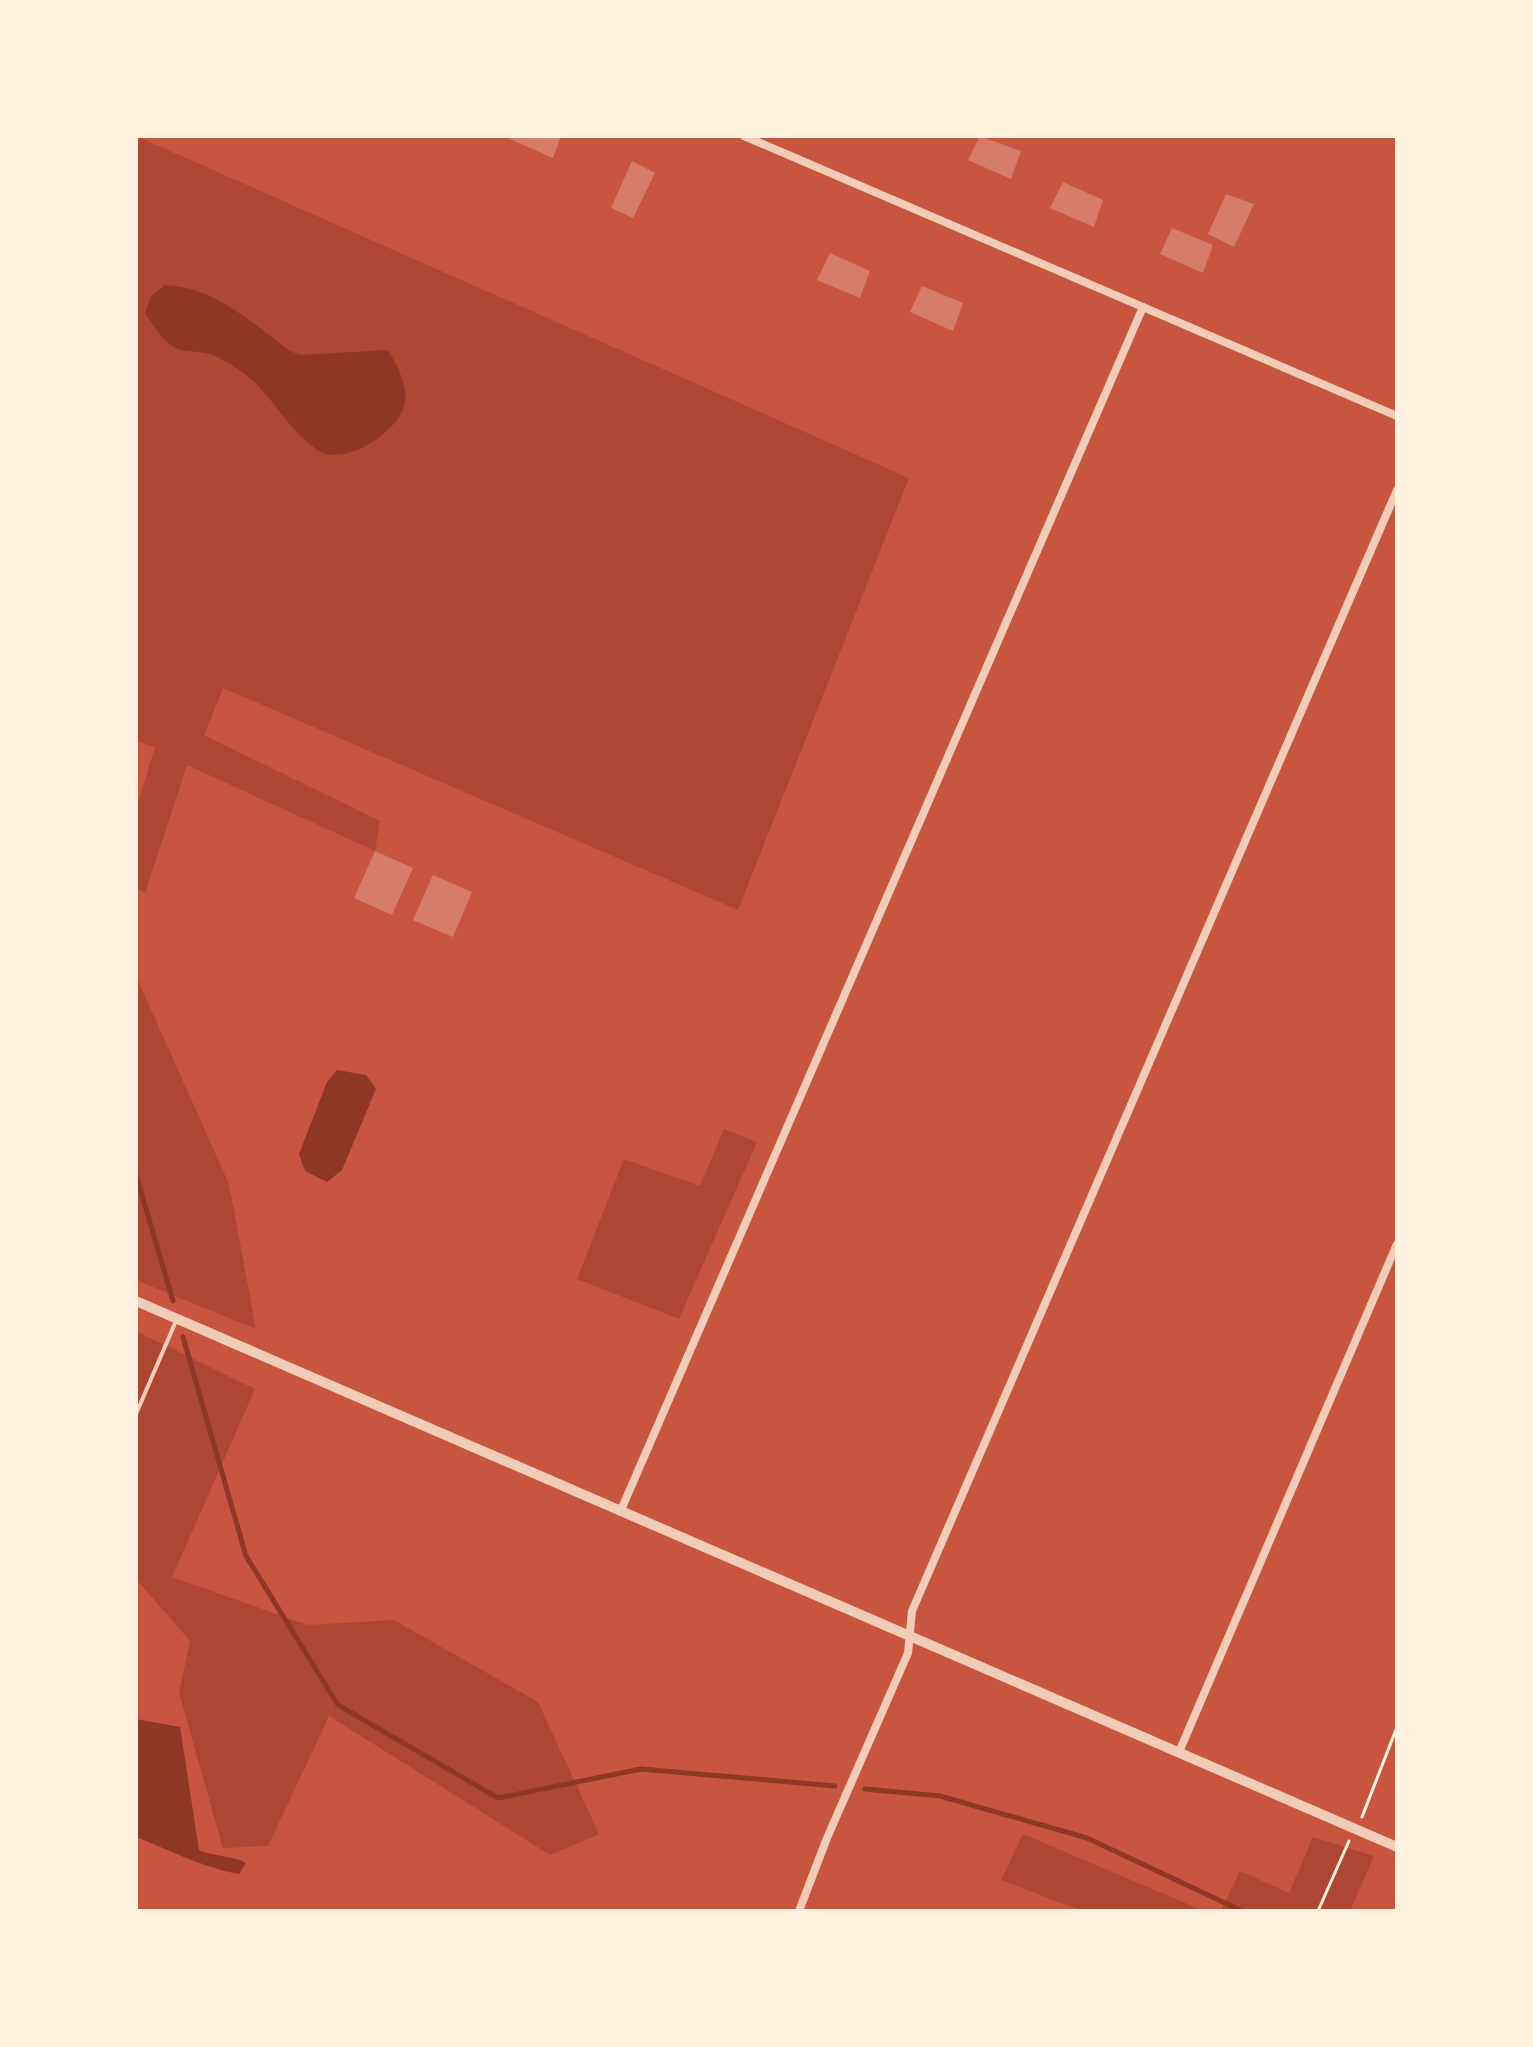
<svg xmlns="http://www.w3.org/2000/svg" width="1533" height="2047" font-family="Inter,sans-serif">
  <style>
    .green { fill: #ae4732 }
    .water { fill: #8f3625 }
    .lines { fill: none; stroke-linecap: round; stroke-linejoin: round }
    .stream { stroke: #8f3625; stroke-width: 5 }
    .building { fill: #d67c66 }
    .path { stroke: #fff3e0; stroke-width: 3 }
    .service { stroke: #f1ccb7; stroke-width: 4 }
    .minor { stroke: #f1ccb7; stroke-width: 8 }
    .tertiary { stroke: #f1ccb7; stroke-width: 10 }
  </style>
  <rect width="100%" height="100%" fill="#c8553d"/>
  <g class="green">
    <polygon points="136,136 909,478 738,910 223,688 204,735 380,821 375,851 187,765 145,893 136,888 136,808 155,748 136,740"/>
    <polygon points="136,976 229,1184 256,1329 136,1280"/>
    <polygon points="724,1129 757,1142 679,1319 577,1279 624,1159 700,1186"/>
    <polygon points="136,1331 255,1389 172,1577 308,1625 394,1620 538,1702 599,1834 550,1855 329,1716 268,1846 223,1848 179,1693 190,1641 136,1579"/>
    <polygon points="1023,1834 1204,1911 1082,1911 1001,1880"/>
    <polygon points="1313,1837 1374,1856 1350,1911 1221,1911 1240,1871 1289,1893"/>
  </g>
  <g class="water">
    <path d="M165,285C216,288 251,322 290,351L300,355L388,350C396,364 408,384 405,402C401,431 345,467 319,451C287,431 271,392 241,371C232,365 219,357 209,354C199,351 187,352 178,349C163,343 154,326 145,313L151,296Z"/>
    <polygon points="337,1070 366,1075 376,1089 342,1170 327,1182 305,1171 299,1154 327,1082"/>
    <path d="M136,1719L180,1727L199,1850C214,1857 232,1855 246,1863L239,1874C203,1868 170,1850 136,1837Z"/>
  </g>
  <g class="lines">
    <g class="stream">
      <polyline points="136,1175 173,1301"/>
      <polyline points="183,1337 246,1556 338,1705 498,1798 641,1769 835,1786"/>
      <polyline points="865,1789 940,1796 1087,1838 1242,1911"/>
    </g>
  </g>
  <g class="building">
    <polygon points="511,136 561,136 553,158 510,139"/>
    <polygon points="980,136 1021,151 1011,179 968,160"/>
    <polygon points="632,161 655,173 633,218 611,208"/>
    <polygon points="1063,182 1103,200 1094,227 1050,208"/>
    <polygon points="1226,194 1254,204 1234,247 1208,234"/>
    <polygon points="1172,228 1213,245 1203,273 1160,254"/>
    <polygon points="830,253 870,271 860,298 817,280"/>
    <polygon points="922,286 963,303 953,331 910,312"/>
    <polygon points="375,851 413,868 392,915 354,898"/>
    <polygon points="433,875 472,892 453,937 413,920"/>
  </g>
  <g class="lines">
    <g class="path">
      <polyline points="1362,1817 1397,1727"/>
      <polyline points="1318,1911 1349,1841"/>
    </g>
    <polyline class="service" points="136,1414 176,1321"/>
    <g class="minor">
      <polyline points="744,136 1397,416"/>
      <polyline points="621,1510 1143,307"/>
      <polyline points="1179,1752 1397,1244"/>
      <polyline points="799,1911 827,1838 908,1653 912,1611 1397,490"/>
    </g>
    <polyline class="tertiary" points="136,1301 1397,1847"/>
  </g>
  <rect width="1533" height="2047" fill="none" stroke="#fff3e0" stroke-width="276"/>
</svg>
